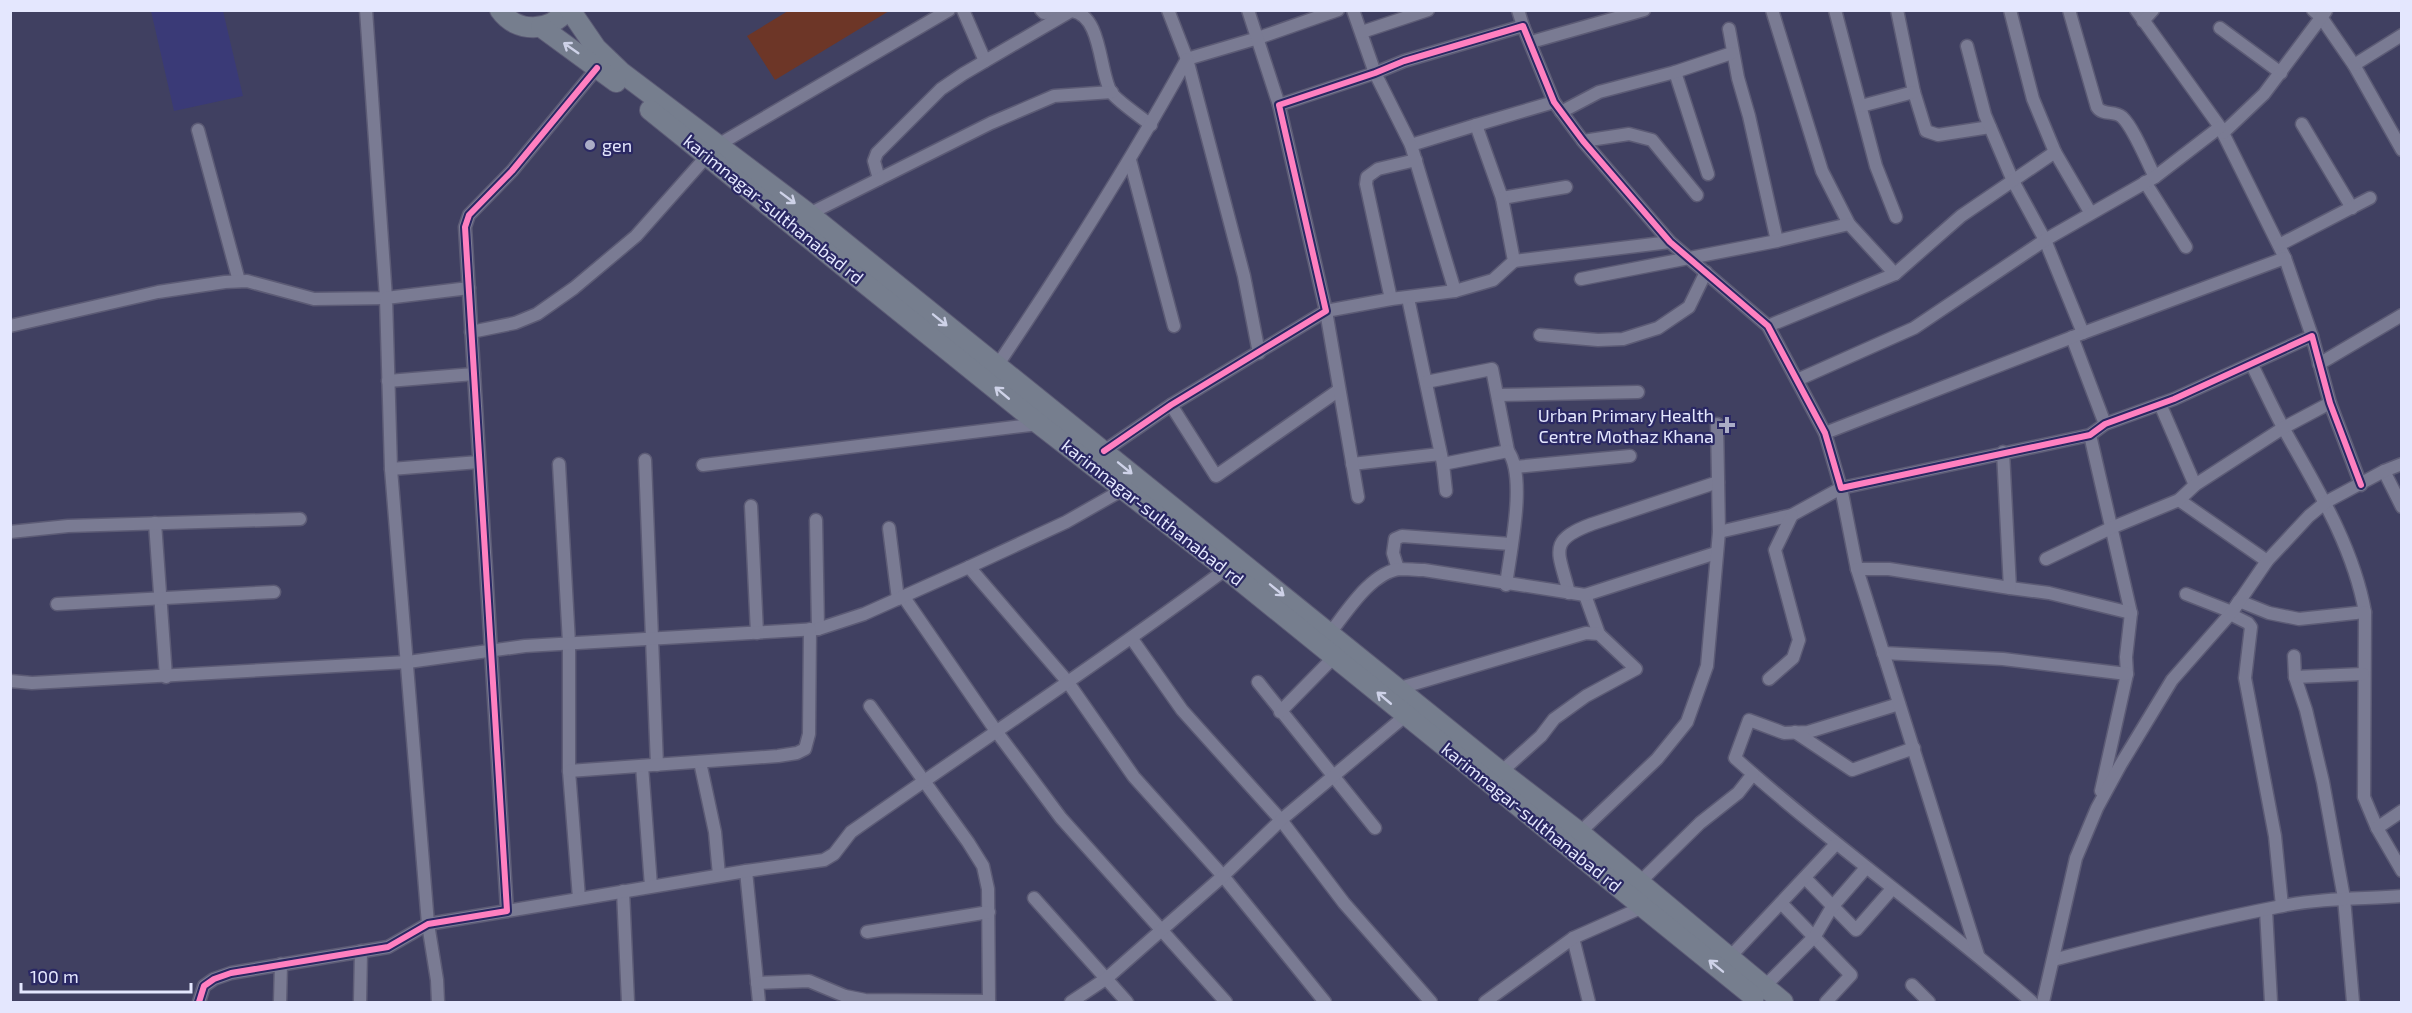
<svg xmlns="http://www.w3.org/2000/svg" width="2412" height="1013" font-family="'Exo 2',sans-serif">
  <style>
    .built { fill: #3a3a77 }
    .green { fill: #6d3627 }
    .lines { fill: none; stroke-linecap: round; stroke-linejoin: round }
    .minor-casing { stroke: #5c5b75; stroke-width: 15 }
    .trunk-casing { stroke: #5c5b75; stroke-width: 22 }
    .minor { stroke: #7a7b93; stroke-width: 12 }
    .trunk { stroke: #767e8e; stroke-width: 20 }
    .cycleway-casing { stroke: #2a2863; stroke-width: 10 }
    .cycleway { stroke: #ff80c0; stroke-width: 6 }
    .oneway { stroke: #ced2e8 }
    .poi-dot { fill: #abadc7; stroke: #2a2863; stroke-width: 2 }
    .labels { text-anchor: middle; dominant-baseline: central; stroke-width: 4.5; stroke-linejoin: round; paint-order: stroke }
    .poi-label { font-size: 18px; fill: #e4e7fe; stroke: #2a2863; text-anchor: start }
    .street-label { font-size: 18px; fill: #e4e7fe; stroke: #2a2863 }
  </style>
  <rect width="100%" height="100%" fill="#404061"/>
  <polygon class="built" points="151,11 223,11 243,96 174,111"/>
  <polygon class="green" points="788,11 788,10 889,11 775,80 747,36"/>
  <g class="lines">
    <g class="minor-casing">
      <g id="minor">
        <polyline points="963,10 985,61"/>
        <path d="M1041,10L1044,13C1053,13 1063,10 1072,11C1102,15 1099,72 1111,92C1116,100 1142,118 1151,125"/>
        <polyline points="1168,10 1187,59 1258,38 1338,10"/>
        <polyline points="1248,10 1279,105"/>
        <polyline points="1353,10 1375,73 1411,145 1476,125"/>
        <polyline points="1518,10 1523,26"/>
        <polyline points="1772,10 1822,171 1849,224"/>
        <polyline points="1835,10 1876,166 1896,217"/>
        <polyline points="1897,10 1914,92 1926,131 1938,135 1990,127"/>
        <polyline points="2010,10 2033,99 2055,152"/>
        <path d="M2069,10L2097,107C2103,116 2114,110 2122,117C2134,128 2147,162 2155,177"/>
        <polyline points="2136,10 2220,127 2285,258 2312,336"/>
        <polyline points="2313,10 2321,17 2354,65 2402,150"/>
        <polyline points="2143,21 2153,10"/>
        <polyline points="2220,28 2281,73"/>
        <polyline points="1729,29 1738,78 1749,116 1777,241"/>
        <polyline points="1362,32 1428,10"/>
        <polyline points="1531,42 1644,10"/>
        <polyline points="1967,46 1985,115 2013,181 2045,240 2083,333"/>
        <polyline points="2354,65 2402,35"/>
        <polyline points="1675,72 1708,174"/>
        <polyline points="1554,102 1476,125 1502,198 1566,187"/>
        <polyline points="1861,106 1914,92"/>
        <polyline points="1561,112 1599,92 1675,72 1732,53"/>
        <polyline points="2302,124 2352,208"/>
        <polyline points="198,130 239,281"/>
        <polyline points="2223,133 2264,94 2326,11"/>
        <polyline points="1583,141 1629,134 1652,140 1697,195"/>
        <polyline points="718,145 949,10"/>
        <polyline points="1130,160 1174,326"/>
        <polyline points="879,179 874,161 877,153 941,89 963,74 1071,11"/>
        <polyline points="2145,182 2186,247"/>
        <polyline points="809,214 991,123 1054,96 1112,92"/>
        <polyline points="2279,245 2370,198"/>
        <polyline points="1514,261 1670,242"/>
        <polyline points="1581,279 1777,241 1849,224 1895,274"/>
        <polyline points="1455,291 1493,280 1514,261 1502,198"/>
        <polyline points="1408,298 1443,464 1446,491"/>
        <polyline points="1391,299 1366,184 1367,177 1378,169 1416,160"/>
        <polyline points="10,326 158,292 225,282 247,281 314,299 386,298 366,10"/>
        <polyline points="1768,326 1895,274 1961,216 2055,152 2090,212"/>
        <polyline points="471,332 515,323 537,314 574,288 636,236 707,156"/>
        <polyline points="1540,335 1598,340 1623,339 1658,328 1689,307 1706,272"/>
        <polyline points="2072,337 2105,424"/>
        <polyline points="2319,364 2402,315"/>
        <path d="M2252,365C2263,387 2273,409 2285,431C2317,488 2353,546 2365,612L2299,619L2269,613L2239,601L2232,612V615L2248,623L2251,627L2245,678L2275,836L2282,906"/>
        <path d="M997,366C1064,266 1129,165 1187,59L1244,276L1259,353"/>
        <polyline points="1797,380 1914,328 2045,240 2155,177 2220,127"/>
        <polyline points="388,381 474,374"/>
        <polyline points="1426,382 1492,369 1508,451 1443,464"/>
        <polyline points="1498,395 1638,392"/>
        <polyline points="2160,404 2195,485"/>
        <polyline points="1171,405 1216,476 1339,390"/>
        <polyline points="1825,433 2083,333 2285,258"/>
        <polyline points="2090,435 2131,613 2126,657 2127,674 2101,791"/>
        <polyline points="1104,451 1171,405 1326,311 1279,105 1375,73 1404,61 1523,26 1554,102 1583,141 1670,242 1768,326 1825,433 1841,488 2090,435 2105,424 2174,399 2312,336 2330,403 2361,485"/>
        <polyline points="645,460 657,765"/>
        <polyline points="559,464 569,643 569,771 579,898"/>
        <polyline points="1352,464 1440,454"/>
        <polyline points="703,465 1039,424"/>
        <polyline points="1515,467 1630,456"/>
        <polyline points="391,469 479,462"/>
        <polyline points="2384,471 2402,507"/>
        <polyline points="1358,497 1326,311 1391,299 1455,291 1411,145"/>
        <polyline points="2179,500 2267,561"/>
        <polyline points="751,506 757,633"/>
        <polyline points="816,520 818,629"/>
        <polyline points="155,523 166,677"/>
        <polyline points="889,528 898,599"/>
        <polyline points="10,532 68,526 300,519"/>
        <polyline points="1719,532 1792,515 1841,488 1857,569"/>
        <polyline points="2046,559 2111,528 2179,500 2195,485 2283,428 2330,403"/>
        <polyline points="969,567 1067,681 1134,777 1223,876 1325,1002"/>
        <polyline points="1398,569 1393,553 1395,539 1402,536 1511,544"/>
        <path d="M1506,585C1510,552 1527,477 1508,451"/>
        <polyline points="2010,588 2049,593 2131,613"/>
        <path d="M1569,593C1559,552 1546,541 1592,524L1718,482"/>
        <polyline points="2186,594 2232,612"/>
        <polyline points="1585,595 1599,634"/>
        <polyline points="903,596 996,731 1061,818 1226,1002"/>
        <polyline points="57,604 274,592"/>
        <polyline points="2365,612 2364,797 2377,828 2402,871"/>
        <path d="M1330,633C1346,613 1371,572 1400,569C1408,569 1416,570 1424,570L1585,595L1716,553"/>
        <polyline points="1132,639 1182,710 1281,820 1344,903 1431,1002"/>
        <polyline points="1883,653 2003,659 2127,674"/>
        <polyline points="2294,656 2295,677 2306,710 2323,782 2344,898 2353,1002"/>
        <polyline points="2295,677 2363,674"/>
        <polyline points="1769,679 1793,658 1799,640 1775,550 1792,515"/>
        <polyline points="10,681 32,683 408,662 525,646 818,629 864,614 969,567 1066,522 1124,489"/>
        <polyline points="1258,682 1375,828"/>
        <polyline points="1400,688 1586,633 1599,634 1636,669 1586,696 1554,719 1541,736 1501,772"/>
        <path d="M1899,704L1808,732L1784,733L1749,720L1735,758C1831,844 1936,918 2032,1002"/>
        <polyline points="870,706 968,842 983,866 988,889 989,1002"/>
        <polyline points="1280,712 1334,657"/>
        <polyline points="1795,732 1852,770 1914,748"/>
        <polyline points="700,762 715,832 719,875"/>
        <polyline points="642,766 651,886"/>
        <polyline points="569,771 778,756 797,753 805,749 809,734 810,629"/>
        <polyline points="2377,828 2402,811"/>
        <polyline points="1576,836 1657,759 1687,722 1707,666 1719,532 1717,424"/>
        <polyline points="746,871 759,1002"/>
        <polyline points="1805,878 1856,930 1892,889"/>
        <polyline points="1639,883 1700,823 1738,793 1753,774"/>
        <polyline points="623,891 628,1002"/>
        <polyline points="1034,898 1127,1002"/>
        <polyline points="1781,903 1851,975 1826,1002"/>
        <polyline points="2266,910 2271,1002"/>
        <path d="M507,911L746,871L824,860L834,854L851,832C976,744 1104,660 1226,569"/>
        <polyline points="867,932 989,912"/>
        <polyline points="1573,938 1589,1002"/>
        <polyline points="1978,955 1857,569 1889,569 2010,588 2003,452"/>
        <polyline points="1729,958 1836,844"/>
        <path d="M2053,960C2129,940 2205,921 2282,906C2322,898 2361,899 2402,896"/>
        <polyline points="757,983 809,981 845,996 865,1000 989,1001"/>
        <polyline points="1912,985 1929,1002"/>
        <polyline points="1763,988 1815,936 1832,907 1865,869"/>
        <polyline points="199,1002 204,986 214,979 231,973 388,947 428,924 507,911 465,227 469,215 512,171 597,68"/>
        <polyline points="280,1002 281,964"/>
        <polyline points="360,1002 361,951"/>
        <polyline points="438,1002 437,980 428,924 391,469 386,298 469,288"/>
        <polyline points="1071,1002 1107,978 1223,876 1281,820 1411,711"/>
        <polyline points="1485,1002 1573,938 1643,907"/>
        <polyline points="2043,1002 2076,858 2097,808 2121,764 2172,680 2232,612 2267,561 2309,516 2326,502 2384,471 2402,464"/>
      </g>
    </g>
    <g class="trunk-casing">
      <g id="trunk">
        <path d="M500,10C517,34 550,32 567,10"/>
        <polyline points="570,10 596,48 621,72 809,214 1501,772 1579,832 1783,1002"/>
        <polyline points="541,27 616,82"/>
        <polyline points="650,110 1039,424 1226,569 1754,997"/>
      </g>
    </g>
    <use href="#minor" class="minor"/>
    <use href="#trunk" class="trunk"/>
    <g class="cycleway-casing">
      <g id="cycleway">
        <polyline points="1104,451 1171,405 1326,311 1279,105 1375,73 1404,61 1523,26 1554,102 1583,141 1670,242 1768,326 1825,433 1841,488 2090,435 2105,424 2174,399 2312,336 2330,403 2361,485"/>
        <polyline points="199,1002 204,986 214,979 231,973 388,947 428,924 507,911 465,227 469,215 512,171 597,68"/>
      </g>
    </g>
    <use href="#cycleway" class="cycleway"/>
  </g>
  <defs><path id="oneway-shaft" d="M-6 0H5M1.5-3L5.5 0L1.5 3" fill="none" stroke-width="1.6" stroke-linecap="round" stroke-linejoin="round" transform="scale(1.5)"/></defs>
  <g class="oneway">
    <use href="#oneway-shaft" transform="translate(571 48) rotate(-145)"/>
    <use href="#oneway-shaft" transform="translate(788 198) rotate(37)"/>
    <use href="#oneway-shaft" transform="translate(940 320) rotate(39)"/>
    <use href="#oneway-shaft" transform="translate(1002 393) rotate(-140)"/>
    <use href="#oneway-shaft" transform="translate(1125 468) rotate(39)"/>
    <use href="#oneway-shaft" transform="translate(1277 590) rotate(39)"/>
    <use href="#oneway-shaft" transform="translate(1384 698) rotate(-140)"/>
    <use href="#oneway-shaft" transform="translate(1716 966) rotate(-141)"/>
  </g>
  <g class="poi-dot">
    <circle cx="590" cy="145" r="6"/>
    <path d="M1724 416h6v6h6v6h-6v6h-6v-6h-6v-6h6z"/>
  </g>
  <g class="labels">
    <g class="poi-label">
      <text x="602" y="145">gen</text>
      <text x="1714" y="415" text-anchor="end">Urban Primary Health<tspan x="1714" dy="21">Centre Mothaz Khana</tspan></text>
    </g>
    <g class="street-label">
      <text transform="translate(774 209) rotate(39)">karimnagar-sulthanabad rd</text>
      <text transform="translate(1153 512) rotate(38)">karimnagar-sulthanabad rd</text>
      <text transform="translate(1532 817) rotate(39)">karimnagar-sulthanabad rd</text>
    </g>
  </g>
  <rect width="2412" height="1013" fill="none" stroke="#e4e7fe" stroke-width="24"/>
  <path d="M21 983v9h170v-9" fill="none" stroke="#e4e7fe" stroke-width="3"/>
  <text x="30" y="983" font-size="18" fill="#e4e7fe" stroke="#2a2863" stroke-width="4.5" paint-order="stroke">100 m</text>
</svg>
